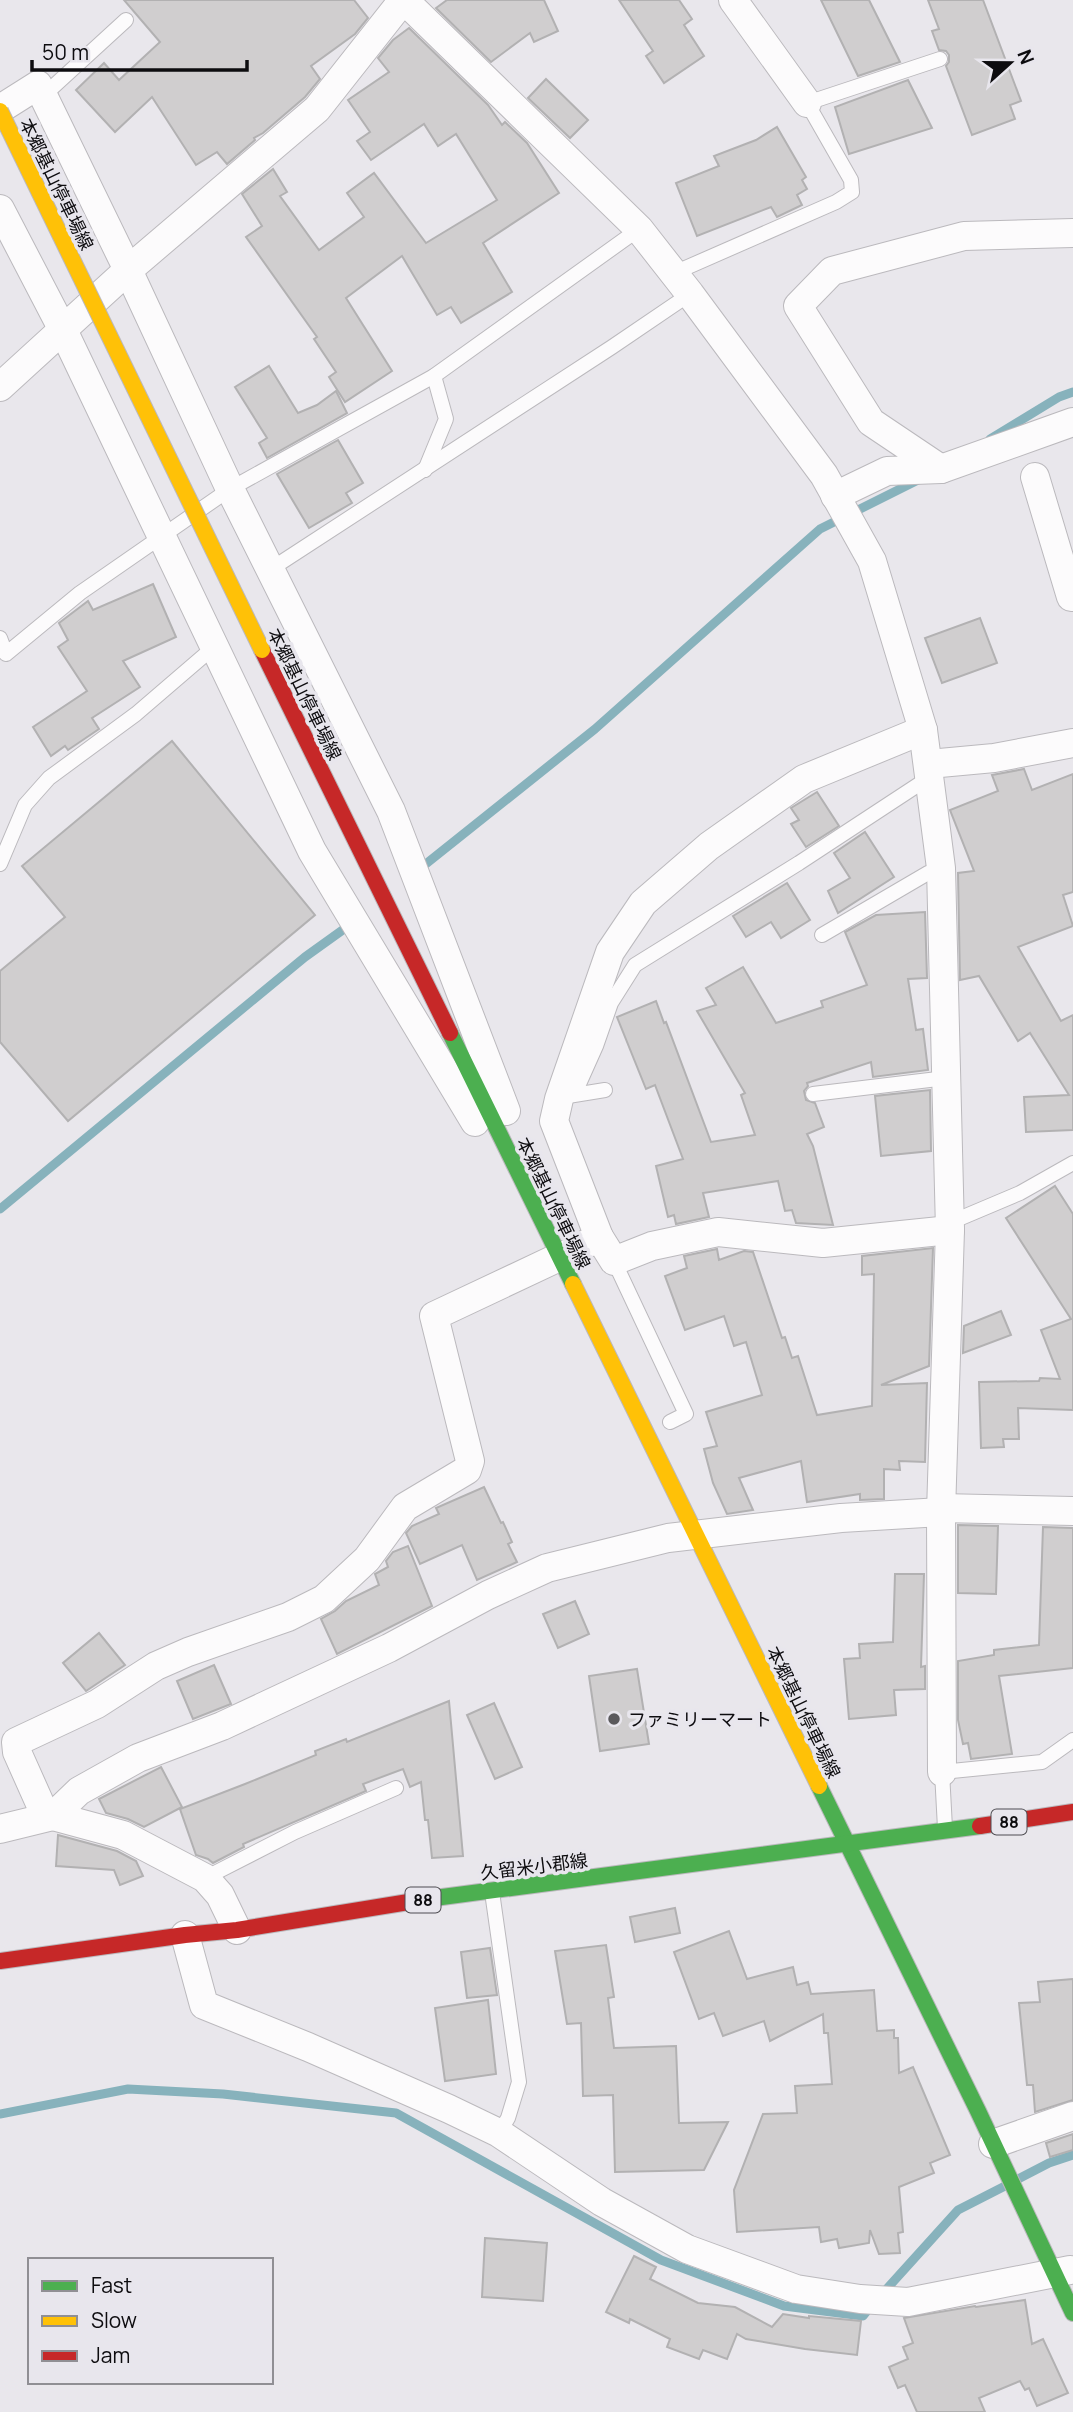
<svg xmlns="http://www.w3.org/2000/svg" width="1073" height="2412" font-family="Manrope,'Noto Sans JP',sans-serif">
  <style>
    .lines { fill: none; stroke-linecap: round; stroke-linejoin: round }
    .stream { stroke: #87b2bc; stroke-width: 9 }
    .building { fill: #d0cecf; stroke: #b2b1b2; stroke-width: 2 }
    .lane-casing { stroke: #bbb9bd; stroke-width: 16 }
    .street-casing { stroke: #bbb9bd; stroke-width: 30 }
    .fast-casing { stroke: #bbb9bd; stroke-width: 18 }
    .slow-casing { stroke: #bbb9bd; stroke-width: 18 }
    .jam-casing { stroke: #bbb9bd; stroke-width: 18 }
    .lane { stroke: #fcfbfc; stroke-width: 14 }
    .street { stroke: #fcfbfc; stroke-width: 28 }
    .fast { stroke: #4caf50; stroke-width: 16 }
    .slow { stroke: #ffc107; stroke-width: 16 }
    .jam { stroke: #c62828; stroke-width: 16 }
    .slow-bridge-casing { stroke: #bbb9bd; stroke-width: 18; stroke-linecap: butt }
    .slow-bridge { stroke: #ffc107; stroke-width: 16 }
    .poi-dot { fill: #5a595c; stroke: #e8e6ed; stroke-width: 2.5 }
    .labels { text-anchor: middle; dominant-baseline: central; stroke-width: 7; stroke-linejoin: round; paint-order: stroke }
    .shield { fill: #e8e6ed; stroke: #4f4d52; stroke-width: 2 }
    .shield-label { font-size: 16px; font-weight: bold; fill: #0d0c0f }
    .street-label { font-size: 18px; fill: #0d0c0f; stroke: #e8e6ed }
    .poi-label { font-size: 18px; fill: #0d0c0f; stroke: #e8e6ed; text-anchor: start }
  </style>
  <rect width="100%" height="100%" fill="#e9e7ec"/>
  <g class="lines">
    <g class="stream">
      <polyline points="990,439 1059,397 1073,392"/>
      <polyline points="417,871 595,729 820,529 920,479"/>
      <polyline points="0,1209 305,957 351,924"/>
      <polyline points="0,2114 128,2089 223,2094 396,2113 661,2260 784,2306 863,2316 871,2306"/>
      <polyline points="1020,2178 1049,2163 1073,2155"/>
      <polyline points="883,2293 958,2210 1005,2186"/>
    </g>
  </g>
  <g class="building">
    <polygon points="124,0 354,0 368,18 355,34 311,66 320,79 305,97 263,133 254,138 255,140 227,164 217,152 196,165 152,97 115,132 76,90 104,63 119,80 160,42"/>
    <polygon points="447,0 544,0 558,31 534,42 530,33 491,62 436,8"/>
    <polygon points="619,0 679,0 692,19 684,25 704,56 664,83 646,56 653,51"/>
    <polygon points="821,0 869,0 900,62 858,76"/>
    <polygon points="928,0 983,0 1021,101 1010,105 1015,119 972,135 946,66 949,62 949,55 946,51 939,50 932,31 939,29"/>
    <polygon points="409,28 488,105 502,125 505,122 527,143 559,193 483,243 512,292 461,323 451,307 437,315 402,256 346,298 392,371 345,402 329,377 336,372 314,339 317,337 246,237 262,226 242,194 273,169 287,192 280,196 319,250 364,217 347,193 374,173 426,243 497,200 456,134 438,146 424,124 371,160 357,141 370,132 348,100 389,72 378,58 393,40"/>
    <polygon points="546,79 588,120 570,138 528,98"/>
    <polygon points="908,80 932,128 849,154 835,107"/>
    <polygon points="777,127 806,177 802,180 807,189 797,195 802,205 777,217 771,207 697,236 676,183 719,166 714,156 756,140"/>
    <polygon points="269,366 298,413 317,405 336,391 347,413 267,458 259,443 267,438 235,387"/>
    <polygon points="338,440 363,483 346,493 352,503 309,528 277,474"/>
    <polygon points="153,584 176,637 123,661 140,687 92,718 99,729 68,750 65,746 51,756 33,727 87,691 58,647 68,640 59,623 88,601 93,610"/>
    <polygon points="980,618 997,663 942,683 925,638"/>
    <polygon points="172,741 315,915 68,1121 0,1042 0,971 65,917 22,866"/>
    <polygon points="1024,769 1032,790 1073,774 1073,892 1063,895 1073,926 1018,947 1061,1021 1073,1015 1073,1130 1026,1132 1024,1097 1069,1095 1030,1033 1018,1041 979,976 960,980 958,873 974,871 950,810 998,791 992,775"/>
    <polygon points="817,792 839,826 806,847 791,824 799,820 791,808"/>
    <polygon points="865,832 894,877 838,913 828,891 850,878 834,853"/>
    <polygon points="787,883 810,920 781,938 771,922 746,937 733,916"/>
    <polygon points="925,912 927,978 908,979 916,1030 923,1029 928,1070 873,1077 871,1062 807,1083 808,1086 804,1091 806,1100 815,1103 824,1127 807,1134 813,1146 833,1225 796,1223 792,1210 785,1211 778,1181 703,1193 709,1217 676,1224 674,1215 668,1217 656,1166 683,1159 655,1085 646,1089 617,1017 656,1001 664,1023 666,1022 711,1142 755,1135 741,1095 745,1093 697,1011 716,1005 706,988 743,967 776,1023 823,1007 821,1001 867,985 845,932 876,915"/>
    <polygon points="930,1090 931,1151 881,1156 875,1096"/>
    <polygon points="1055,1186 1073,1214 1073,1410 1018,1408 1019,1439 1003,1439 1004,1447 981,1448 979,1382 1039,1381 1040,1378 1060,1379 1041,1330 1071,1319 1006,1218"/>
    <polygon points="933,1248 929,1366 881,1385 927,1383 925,1462 899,1461 900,1470 884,1469 884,1499 860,1500 860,1494 807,1502 801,1461 739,1478 753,1510 727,1514 713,1483 704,1449 717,1446 706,1412 762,1395 746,1342 734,1346 724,1316 685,1330 665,1276 687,1268 684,1256 717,1249 719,1260 744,1251 753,1252 782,1338 785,1337 792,1358 798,1356 817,1415 872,1406 874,1274 862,1275 862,1256"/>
    <polygon points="1001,1311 1011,1335 963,1353 964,1326"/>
    <polygon points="484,1487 501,1523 503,1522 512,1542 508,1544 517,1562 477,1580 462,1545 420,1564 406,1533 412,1526 439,1514 436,1508"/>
    <polygon points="958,1525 998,1526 996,1594 958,1593"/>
    <polygon points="1043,1527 1073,1528 1073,1668 999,1676 1012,1754 971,1759 968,1743 963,1744 958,1720 958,1661 994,1655 994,1650 1039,1645"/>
    <polygon points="408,1546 432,1606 337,1654 321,1619 335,1611 346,1601 379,1585 375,1574 388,1567 386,1561 393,1552"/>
    <polygon points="895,1574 924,1574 921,1667 925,1666 925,1689 894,1690 896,1715 849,1719 844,1659 860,1658 859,1644 893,1642"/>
    <polygon points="575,1601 589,1634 558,1648 543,1614"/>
    <polygon points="99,1633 125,1665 86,1691 63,1663"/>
    <polygon points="214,1665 231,1704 193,1719 177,1681"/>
    <polygon points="637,1669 649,1744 600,1751 589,1676"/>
    <polygon points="449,1701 463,1856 432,1858 428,1820 425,1820 421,1782 410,1787 403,1769 363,1784 366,1791 243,1844 244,1847 213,1863 208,1859 196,1855 180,1809 245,1784 316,1755 315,1751 346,1739 347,1742"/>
    <polygon points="494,1703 522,1767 495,1779 467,1715"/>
    <polygon points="161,1767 182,1807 144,1827 128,1819 106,1813 99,1799"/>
    <polygon points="58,1835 117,1851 136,1861 143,1876 120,1885 114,1870 56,1866"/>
    <polygon points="675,1908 680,1933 635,1942 630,1917"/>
    <polygon points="729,1931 747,1979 793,1967 797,1985 808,1982 811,1994 874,1990 877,2031 894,2030 894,2038 898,2038 899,2073 913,2067 950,2155 930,2163 934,2173 899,2187 903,2232 898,2233 900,2253 879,2254 870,2230 869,2243 839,2248 837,2239 821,2242 819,2227 737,2232 734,2190 763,2114 797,2113 795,2086 832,2084 828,2033 824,2033 823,2014 770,2041 764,2021 723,2036 714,2013 699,2019 674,1952"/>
    <polygon points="606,1945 614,1997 608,1998 614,2048 676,2046 679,2123 728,2122 704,2170 615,2172 613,2095 583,2096 581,2023 567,2024 555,1951"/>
    <polygon points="490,1948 497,1995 467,1998 461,1952"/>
    <polygon points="1073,1979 1073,2100 1035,2112 1033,2085 1027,2085 1019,2003 1040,2002 1038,1982"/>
    <polygon points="488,2000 496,2074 445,2081 435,2008"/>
    <polygon points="1073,2134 1073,2150 1050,2157 1046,2143"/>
    <polygon points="485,2238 547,2243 543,2301 482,2297"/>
    <polygon points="634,2256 656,2267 650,2279 698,2303 735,2307 772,2327 783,2314 809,2318 809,2316 861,2321 857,2355 805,2349 746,2339 737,2334 727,2359 703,2350 699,2359 667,2347 670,2339 630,2319 629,2323 606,2312"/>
    <polygon points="1025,2300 1032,2344 1043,2339 1068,2393 1037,2406 1029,2388 1025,2390 1020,2381 979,2398 985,2412 917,2412 905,2385 898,2388 889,2367 908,2359 903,2347 913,2343 904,2318 975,2306 976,2307"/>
  </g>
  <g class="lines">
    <g class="lane-casing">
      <g id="lane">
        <polyline points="43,96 126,20"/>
        <polyline points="674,273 836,202 852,192 851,180 807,103 940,59"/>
        <polyline points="425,470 446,419 434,376"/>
        <polyline points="271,569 612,347 690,294"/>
        <polyline points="0,638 6,654 80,593 230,489 434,376 639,229"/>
        <polyline points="0,864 25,805 49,778 136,714 214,647"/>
        <polyline points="822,935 928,873 941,868"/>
        <polyline points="575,1093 596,1046 611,1003 635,965 799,863 930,777"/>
        <polyline points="813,1094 946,1078"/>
        <polyline points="568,1096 605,1090"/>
        <polyline points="949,1223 1020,1193 1073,1163"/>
        <polyline points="614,1261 686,1414 670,1422"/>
        <polyline points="945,1828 942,1772 1042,1762 1073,1740"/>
        <polyline points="205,1878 295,1832 396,1788"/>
        <polyline points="492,1892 519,2082 508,2118 499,2133"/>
      </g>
    </g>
    <g class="street-casing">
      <g id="street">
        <polyline points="404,0 639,229 690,294 824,475 872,561 923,730 941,868 950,1230 941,1512 942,1772"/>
        <polyline points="733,0 807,103"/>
        <polyline points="0,109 38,85 128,270 230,489 391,811 506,1111"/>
        <polyline points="0,209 63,330 312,851 475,1122"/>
        <polyline points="0,387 128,270 317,109 403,0"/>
        <polyline points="941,469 1073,422"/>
        <polyline points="1035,477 1071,597 1073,597"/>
        <polyline points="835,496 887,471 941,469 871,422 798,306 832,271 964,236 1073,233"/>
        <polyline points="929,764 994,758 1073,743"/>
        <polyline points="599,1237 614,1261 652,1246 718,1232 823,1243 950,1230"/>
        <polyline points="562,1257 599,1237 554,1121 559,1099 610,952 643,903 709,846 804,779 923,730"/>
        <polyline points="941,1508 1073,1511"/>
        <polyline points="53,1816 123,1835 205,1878 220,1895 237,1930"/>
        <polyline points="46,1817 17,1752 16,1742 97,1704 156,1666 188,1652 288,1617 324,1599 367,1559 405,1507 467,1470 470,1461 434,1316 557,1258"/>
        <polyline points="0,1829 53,1816 79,1791 138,1758 222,1726 389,1648 488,1595 547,1568 668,1538 841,1518 941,1512"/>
        <polyline points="185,1935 204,2005 308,2047 449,2109 499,2133 602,2202 687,2249 796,2289 860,2299 908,2302 1070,2270"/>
        <polyline points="993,2144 1073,2116"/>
      </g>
    </g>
    <g class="fast-casing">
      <g id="fast">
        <polyline points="450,1033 573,1284"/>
        <polyline points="819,1786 978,2111 1073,2313"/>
        <polyline points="427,1899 980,1826"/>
      </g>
    </g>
    <g class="slow-casing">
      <polyline id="slow" points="573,1284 819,1786"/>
    </g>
    <g class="jam-casing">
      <g id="jam">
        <polyline points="262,650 450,1033"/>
        <polyline points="980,1826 1073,1812"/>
        <polyline points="0,1961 185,1935 237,1930 427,1899"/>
      </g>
    </g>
    <use href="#lane" class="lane"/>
    <use href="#street" class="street"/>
    <use href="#fast" class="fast"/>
    <use href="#slow" class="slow"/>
    <use href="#jam" class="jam"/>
    <g class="slow-bridge-casing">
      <polyline id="slow-bridge" points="0,111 262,650"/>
    </g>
    <use href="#slow-bridge" class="slow-bridge"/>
  </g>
  <circle class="poi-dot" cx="614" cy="1719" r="7"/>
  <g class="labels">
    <g class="shield">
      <rect x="991.5" y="1809.5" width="35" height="25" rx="5"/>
      <rect x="405.5" y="1887.5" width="35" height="25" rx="5"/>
    </g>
    <g class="shield-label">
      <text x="1009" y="1822">88</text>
      <text x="423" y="1900">88</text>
    </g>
    <g class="street-label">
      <text transform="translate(57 184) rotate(64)">本郷基山停車場線</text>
      <text transform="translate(305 694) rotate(64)">本郷基山停車場線</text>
      <text transform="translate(554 1203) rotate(64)">本郷基山停車場線</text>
      <text transform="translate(804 1712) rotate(64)">本郷基山停車場線</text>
      <text transform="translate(534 1866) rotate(-7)">久留米小郡線</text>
    </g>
    <g class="poi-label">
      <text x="628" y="1719">ファミリーマート</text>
    </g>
  </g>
  <rect x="28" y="2258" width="245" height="126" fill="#e8e6ed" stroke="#908f94" stroke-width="2"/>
  <rect x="42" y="2281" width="35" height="10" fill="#4caf50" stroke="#908f94" stroke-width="2"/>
  <text x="91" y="2293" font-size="21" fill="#0d0c0f">Fast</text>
  <rect x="42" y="2316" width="35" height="10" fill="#ffc107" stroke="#908f94" stroke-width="2"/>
  <text x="91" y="2328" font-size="21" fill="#0d0c0f">Slow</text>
  <rect x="42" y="2351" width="35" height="10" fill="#c62828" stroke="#908f94" stroke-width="2"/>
  <text x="91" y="2363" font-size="21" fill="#0d0c0f">Jam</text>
  <g transform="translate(1010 63) rotate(69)" stroke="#e8e6ed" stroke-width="5" paint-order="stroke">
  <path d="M0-5L12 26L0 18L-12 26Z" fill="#0d0c0f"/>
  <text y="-10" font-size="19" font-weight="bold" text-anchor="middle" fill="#0d0c0f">N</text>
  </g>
  <path d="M32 60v10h215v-10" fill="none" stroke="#0d0c0f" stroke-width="3.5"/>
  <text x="42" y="60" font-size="21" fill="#0d0c0f" stroke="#e8e6ed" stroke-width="5" paint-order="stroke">50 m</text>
</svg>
